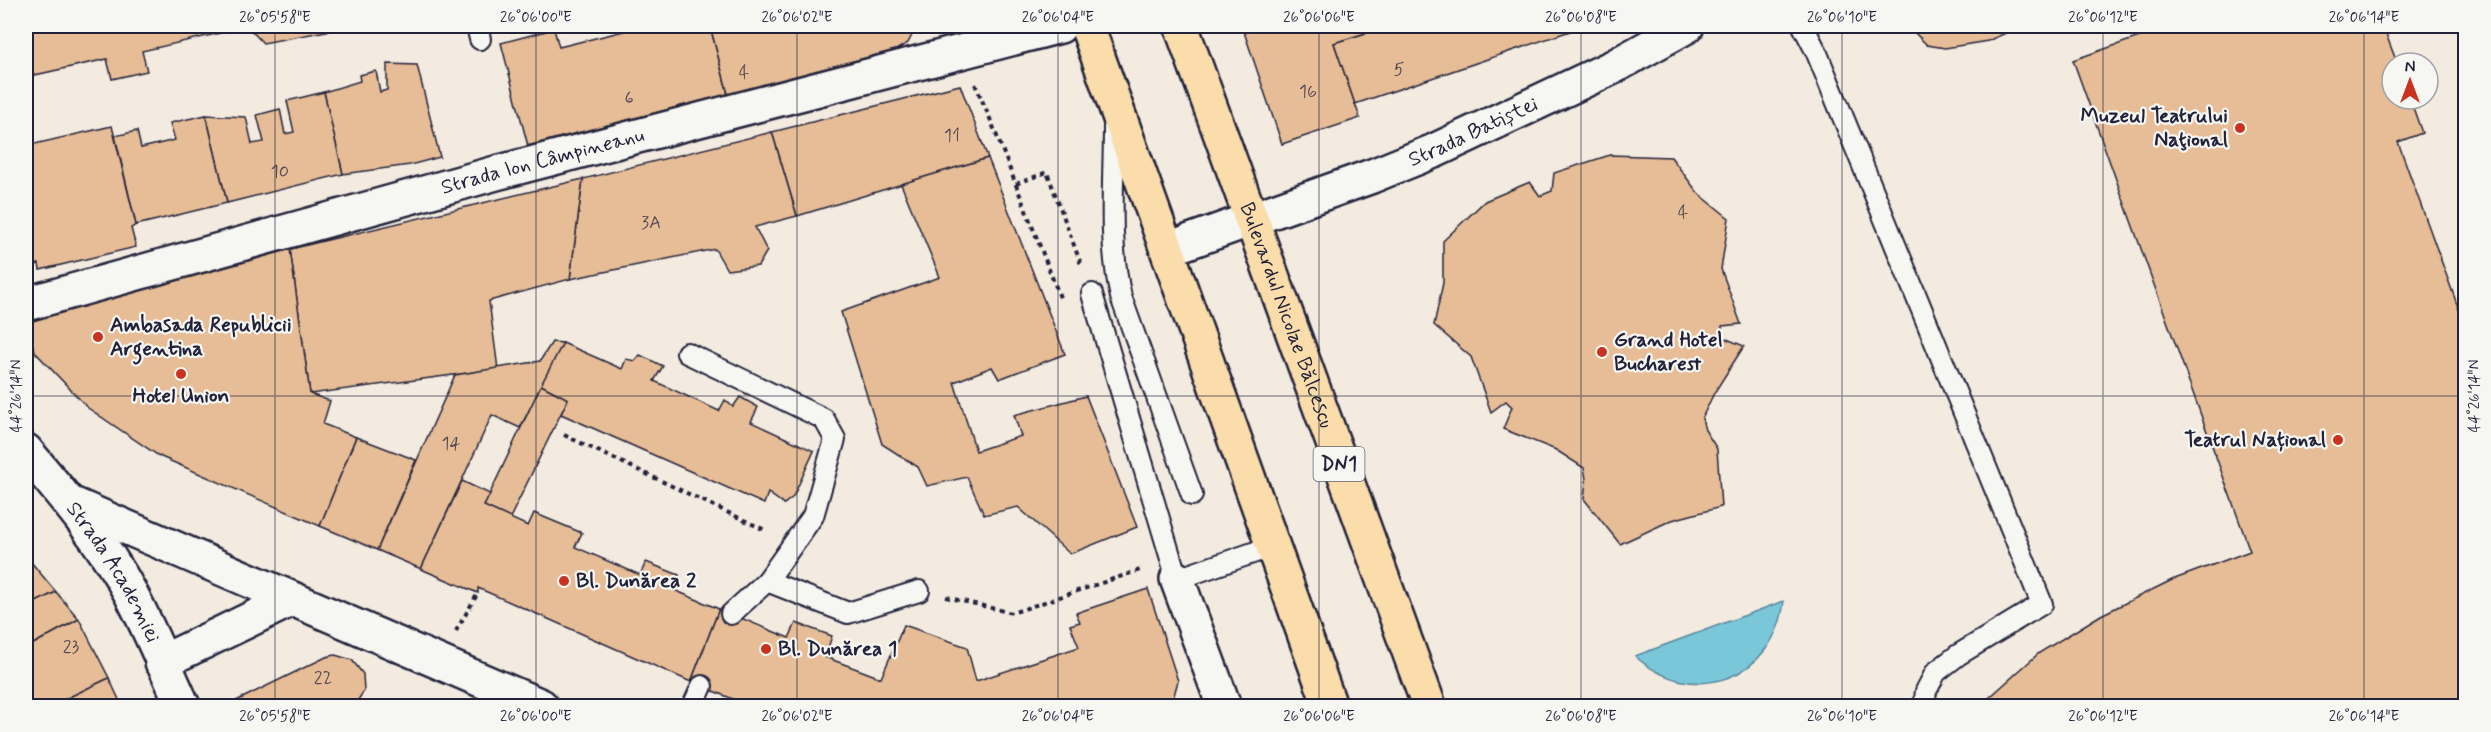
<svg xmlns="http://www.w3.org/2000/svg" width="2491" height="732" font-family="Mynerve,sans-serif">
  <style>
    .water { fill: #7ac7da; stroke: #57859a; stroke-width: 1.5 }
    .building { fill: #e6bd96; stroke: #22223b; stroke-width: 1.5 }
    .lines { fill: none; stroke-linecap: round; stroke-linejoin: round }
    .lane-casing { stroke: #22223b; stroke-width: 24 }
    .street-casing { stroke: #22223b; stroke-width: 38 }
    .secondary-casing { stroke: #22223b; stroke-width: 38 }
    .primary-casing { stroke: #22223b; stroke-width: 38 }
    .path { stroke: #22223b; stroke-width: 4; stroke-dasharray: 4.5 4.5; stroke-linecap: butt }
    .lane { stroke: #f6f6f2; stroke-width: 20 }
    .street { stroke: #f6f6f2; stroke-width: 33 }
    .secondary { stroke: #f6f6f2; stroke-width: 33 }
    .primary { stroke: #faddab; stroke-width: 33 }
    .ticks { fill: none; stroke: #22223b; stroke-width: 1.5; stroke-opacity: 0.45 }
    .poi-dot { fill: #c8321e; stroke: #f6f6f2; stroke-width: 2 }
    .labels { text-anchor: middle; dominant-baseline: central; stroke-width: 4.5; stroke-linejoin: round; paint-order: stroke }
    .number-label { font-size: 18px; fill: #534952 }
    .shield { fill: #f6f6f2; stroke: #626272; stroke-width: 1.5 }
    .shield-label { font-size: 20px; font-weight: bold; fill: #22223b }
    .poi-label { font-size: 21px; font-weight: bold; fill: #22223b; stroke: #f6f6f2; text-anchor: start }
    .street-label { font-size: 21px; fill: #22223b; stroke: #f6f6f2 }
    .neatline { fill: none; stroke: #22223b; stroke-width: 2 }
    .ticks-label { font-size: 15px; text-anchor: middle; fill: #22223b }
  </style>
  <rect width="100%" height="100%" fill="#f3ebe0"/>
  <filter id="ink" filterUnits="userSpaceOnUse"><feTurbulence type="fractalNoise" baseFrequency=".0167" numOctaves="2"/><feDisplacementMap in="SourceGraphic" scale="12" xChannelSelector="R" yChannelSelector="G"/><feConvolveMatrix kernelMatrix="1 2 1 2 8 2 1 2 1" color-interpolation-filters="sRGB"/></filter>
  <g filter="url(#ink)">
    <path class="water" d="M1784,601C1775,679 1693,709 1635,656Z"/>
    <g class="building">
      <polygon points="26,26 247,26 247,27 142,51 147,71 112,79 107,59 26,77"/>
      <polygon points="247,26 353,26 263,43"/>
      <polygon points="644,26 710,26 728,94 528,146 501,43 554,29 559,47"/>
      <polygon points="710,26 914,26 913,33 908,43 896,50 728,94"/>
      <polygon points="1242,26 1363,26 1366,33 1334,43 1360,118 1282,144"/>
      <polygon points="1363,26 1575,26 1576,29 1355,104 1334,43 1366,33"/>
      <polygon points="1908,26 2021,26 1988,41 1945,48 1927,45"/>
      <polygon points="2171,26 2383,26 2397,63 2392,63 2392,99 2410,99 2422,133 2398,142 2466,329 2466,706 1980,706 2039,653 2101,615 2172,580 2250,551 2073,60"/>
      <polygon points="387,64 417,65 440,157 410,165 343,174 324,92 360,81 359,75 376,71 380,92 387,90"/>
      <polygon points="960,85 988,158 797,216 772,132"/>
      <polygon points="324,92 343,174 227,203 206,115 246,117 252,144 264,142 257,115 280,109 285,134 294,132 287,101"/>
      <polygon points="206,115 227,203 136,225 115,136 137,131 141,148 175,140 170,123"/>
      <polygon points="112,126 136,225 131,228 136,247 40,270 39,264 26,267 26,146"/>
      <polygon points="772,132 797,216 755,227 767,251 758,266 727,270 715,249 570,279 583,179"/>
      <polygon points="1610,155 1671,157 1698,193 1729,218 1721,269 1741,324 1722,326 1722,337 1744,346 1714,393 1702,418 1705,430 1717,449 1721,507 1672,520 1620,544 1584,499 1586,479 1584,468 1556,450 1503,429 1512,407 1506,401 1491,412 1471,357 1434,325 1443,283 1443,241 1485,201 1530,182 1540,196 1552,191 1554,173"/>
      <polygon points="988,158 1065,354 999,379 992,367 954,382 976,451 1021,436 1014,415 1086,396 1137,527 1070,554 1018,507 984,515 967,477 927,486 918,467 882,444 841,312 940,277 901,184"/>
      <polygon points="583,179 570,279 489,301 498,369 310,394 290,249"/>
      <polygon points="290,249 310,394 330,401 323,424 356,437 320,526 159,456 88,408 36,353 26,330 26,322"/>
      <polygon points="552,342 563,343 520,428 492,415 421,569 377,550 455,375 540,361"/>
      <polygon points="563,343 622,369 626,359 635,361 640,355 663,366 654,381 719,411 725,400 733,407 740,397 758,407 751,422 814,451 793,497 784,504 768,493 764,504 561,414 568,399 541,385"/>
      <polygon points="541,385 568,399 510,518 484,506"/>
      <polygon points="356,437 416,460 377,550 320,526"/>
      <polygon points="462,481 490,494 484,506 528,526 534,513 582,533 575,547 640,575 646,562 679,575 674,590 719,609 691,682 478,588 478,593 421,569"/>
      <polygon points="26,556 56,592 26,607"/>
      <polygon points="1148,589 1178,681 1171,706 750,706 691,682 719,609 789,638 796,623 832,636 825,657 881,678 904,625 967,647 976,681 1079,647 1070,625 1080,622 1076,613"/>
      <polygon points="56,592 79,619 26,648 26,607"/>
      <polygon points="79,619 109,678 57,703 59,706 26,706 26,648"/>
      <polygon points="335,655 352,660 363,674 364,691 354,706 226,706 326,657"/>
      <polygon points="109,678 122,706 59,706 57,703"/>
    </g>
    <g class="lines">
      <g class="lane-casing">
        <g id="lane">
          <polyline points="477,26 480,39"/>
          <polyline points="1803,26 1816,51 2042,604 1958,655 1936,672 1926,691 1924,706"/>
          <path d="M1114,127C1114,183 1108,242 1121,297L1192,495"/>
          <polyline points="1092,294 1177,579 1273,546"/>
          <polyline points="687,353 824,419 835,439 813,516 767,581"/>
          <polyline points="731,614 767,581 848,613 919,591"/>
          <polyline points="693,706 702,686"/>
        </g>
      </g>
      <g class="street-casing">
        <g id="street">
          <polyline points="70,503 541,706"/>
          <polyline points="1177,579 1224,706"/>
          <polyline points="162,662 292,599"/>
        </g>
      </g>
      <g class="secondary-casing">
        <g id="secondary">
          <path id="s1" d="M1168,249L1372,176L1434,151L1613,67L1687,26"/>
          <path id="s2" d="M26,304L496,173L1060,26"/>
          <path id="s3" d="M26,451C64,496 103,542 131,594C150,630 166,669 183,706"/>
        </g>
      </g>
      <g class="primary-casing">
        <g id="primary">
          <polyline points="1087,26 1330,706"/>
          <path id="s4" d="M1181,26L1429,706"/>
        </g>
      </g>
      <g class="path">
        <polyline points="975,84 991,121 1061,300"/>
        <polyline points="1016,184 1047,172 1082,267"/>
        <polyline points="564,435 767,531"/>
        <polyline points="946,597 1012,613 1143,569"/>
        <polyline points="456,631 478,593"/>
      </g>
      <use href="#lane" class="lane"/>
      <use href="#street" class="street"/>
      <use href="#secondary" class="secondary"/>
      <use href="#primary" class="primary"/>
    </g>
  </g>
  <path class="ticks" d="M275,26V706M536,26V706M797,26V706M1058,26V706M1319,26V706M1581,26V706M1842,26V706M2103,26V706M2364,26V706M26,32H2466M26,396H2466"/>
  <g class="poi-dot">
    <circle cx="2240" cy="128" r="6"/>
    <circle cx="98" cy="337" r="6"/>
    <circle cx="1602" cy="352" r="6"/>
    <circle cx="181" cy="374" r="6"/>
    <circle cx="2338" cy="440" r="6"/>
    <circle cx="564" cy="581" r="6"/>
    <circle cx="766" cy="649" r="6"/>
  </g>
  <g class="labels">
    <g class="number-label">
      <text x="1399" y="70">5</text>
      <text x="744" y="73">4</text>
      <text x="1308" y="92">16</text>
      <text x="629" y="98">6</text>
      <text x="952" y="136">11</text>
      <text x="280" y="172">10</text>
      <text x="1683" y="213">4</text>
      <text x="651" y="223">3A</text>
      <text x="451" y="444">14</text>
      <text x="71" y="647">23</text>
      <text x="323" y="678">22</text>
    </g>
    <rect class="shield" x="1313.5" y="447" width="51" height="34" rx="4.5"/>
    <g class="shield-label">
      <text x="1339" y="464">DN1</text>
    </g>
    <g class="poi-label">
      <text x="2228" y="116" text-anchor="end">Muzeul Teatrului<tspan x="2228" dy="24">Naţional</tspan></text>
      <text x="110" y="325">Ambasada Republicii<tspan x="110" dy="24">Argentina</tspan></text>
      <text x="1614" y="340">Grand Hotel<tspan x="1614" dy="24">Bucharest</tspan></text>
      <text x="181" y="396" text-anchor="middle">Hotel Union</text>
      <text x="2326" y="440" text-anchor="end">Teatrul Național</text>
      <text x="576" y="581">Bl. Dunărea 2</text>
      <text x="778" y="649">Bl. Dunărea 1</text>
    </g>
    <g class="street-label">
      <text stroke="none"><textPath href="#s1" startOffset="327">Strada Batiștei</textPath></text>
      <text stroke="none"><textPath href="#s2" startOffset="536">Strada Ion Câmpineanu</textPath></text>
      <text stroke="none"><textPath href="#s4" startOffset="308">Bulevardul Nicolae Bălcescu</textPath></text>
      <text stroke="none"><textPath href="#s3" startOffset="150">Strada Academiei</textPath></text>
    </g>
  </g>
  <rect width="2491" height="732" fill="none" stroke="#f6f6f2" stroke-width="66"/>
  <g transform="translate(2410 81)"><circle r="28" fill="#f6f6f2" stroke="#a1a1a9" stroke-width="1.5"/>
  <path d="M0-4.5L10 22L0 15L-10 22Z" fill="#c8321e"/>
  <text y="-9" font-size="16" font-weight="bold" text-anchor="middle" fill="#22223b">N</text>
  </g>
  <rect x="33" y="33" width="2425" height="666" class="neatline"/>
  <g class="ticks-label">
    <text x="275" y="22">26°05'58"E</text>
    <text x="536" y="22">26°06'00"E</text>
    <text x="797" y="22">26°06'02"E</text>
    <text x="1058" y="22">26°06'04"E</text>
    <text x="1319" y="22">26°06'06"E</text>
    <text x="1581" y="22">26°06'08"E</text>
    <text x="1842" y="22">26°06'10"E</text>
    <text x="2103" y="22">26°06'12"E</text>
    <text x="2364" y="22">26°06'14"E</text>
    <text transform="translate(16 396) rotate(-90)" y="5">44°26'14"N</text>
    <text transform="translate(2474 396) rotate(-90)" y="5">44°26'14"N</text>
    <text x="275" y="721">26°05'58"E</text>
    <text x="536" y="721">26°06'00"E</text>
    <text x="797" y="721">26°06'02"E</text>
    <text x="1058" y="721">26°06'04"E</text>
    <text x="1319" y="721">26°06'06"E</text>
    <text x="1581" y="721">26°06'08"E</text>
    <text x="1842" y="721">26°06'10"E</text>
    <text x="2103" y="721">26°06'12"E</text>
    <text x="2364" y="721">26°06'14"E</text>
  </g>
</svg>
